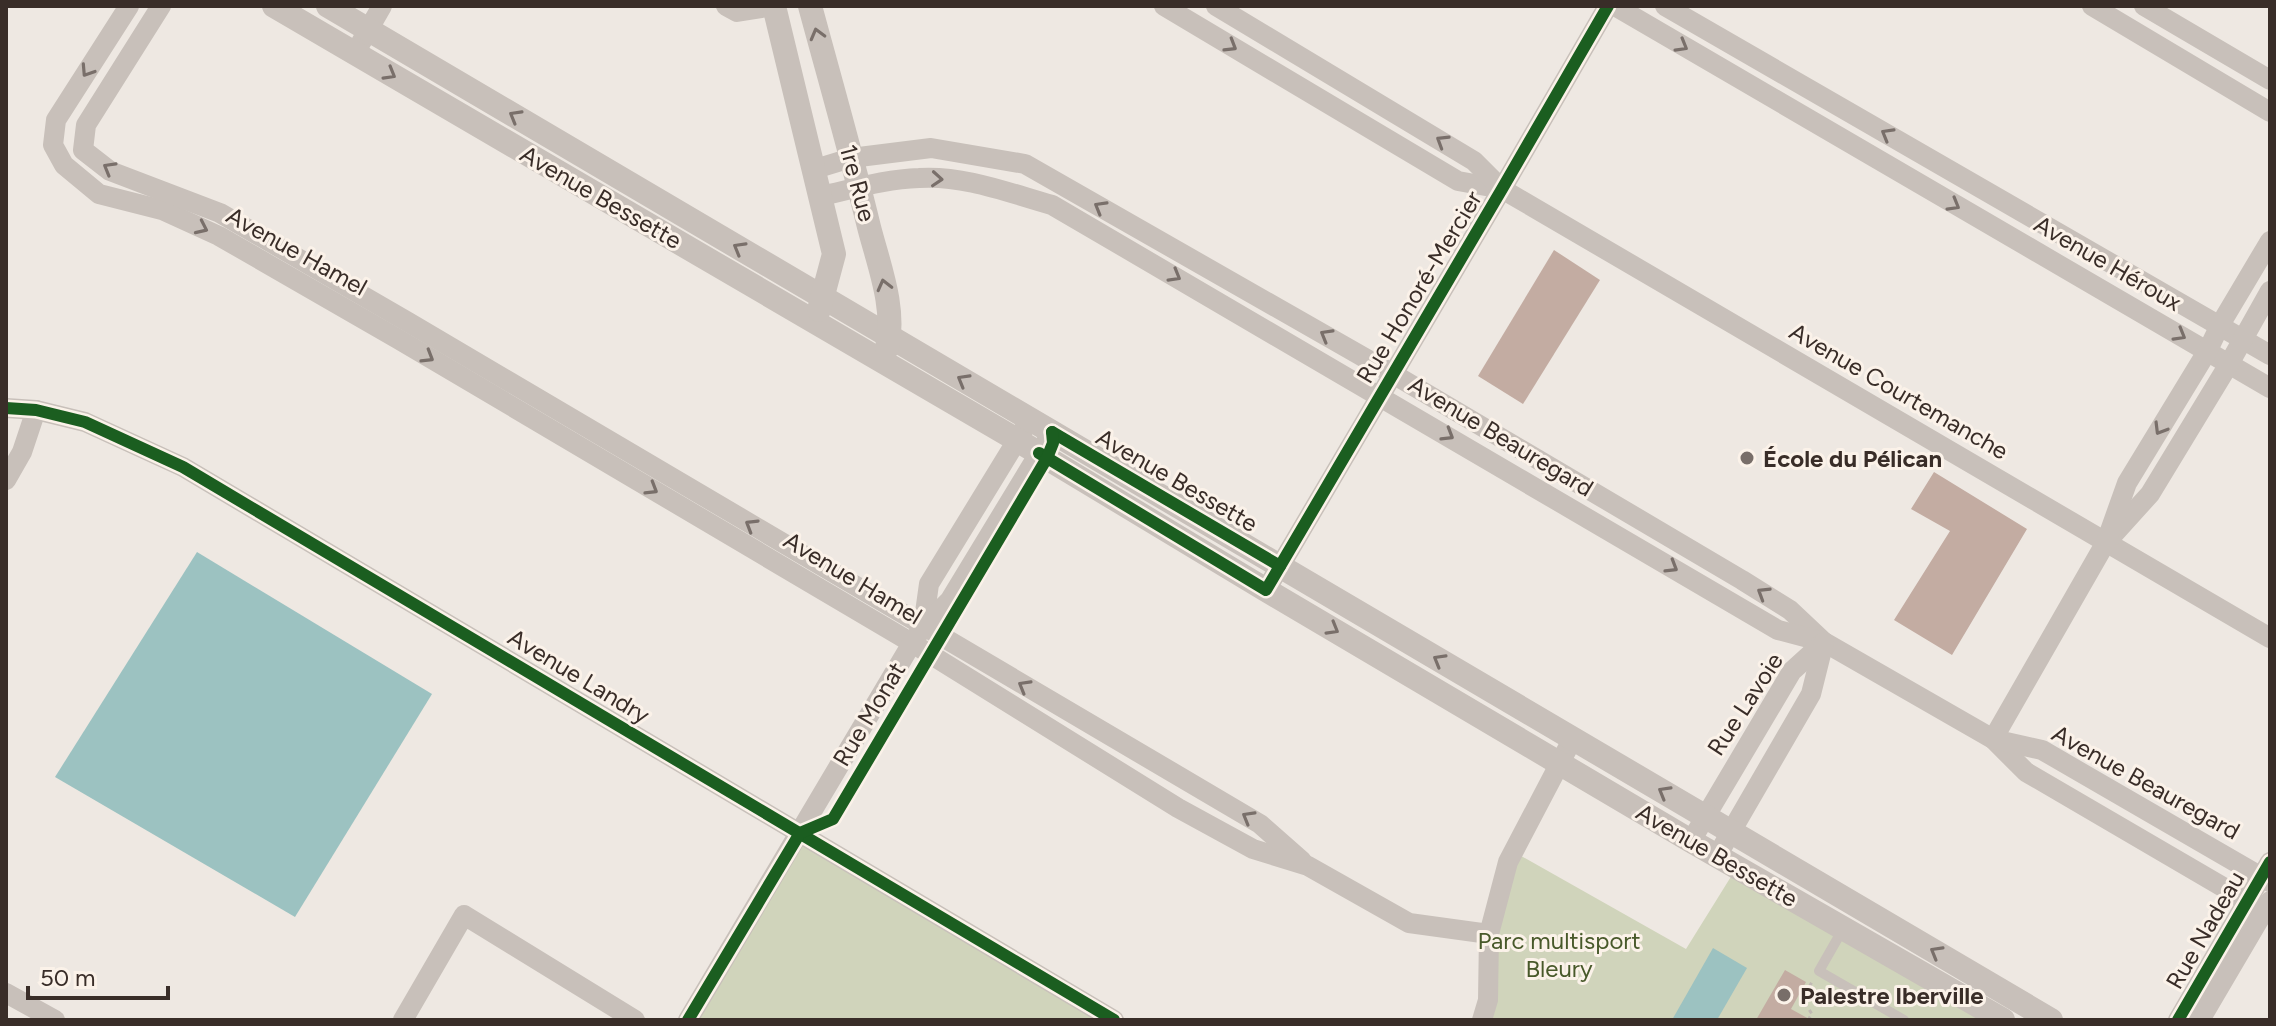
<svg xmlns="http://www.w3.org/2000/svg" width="2276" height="1026" font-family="Figtree,sans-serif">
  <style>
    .green { fill: #d0d4bb }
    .water { fill: #9cc2c1 }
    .building { fill: #c3aca2 }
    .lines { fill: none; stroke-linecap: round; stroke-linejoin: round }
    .path { stroke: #c0b9b3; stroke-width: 3; stroke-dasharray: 4 4; stroke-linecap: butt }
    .service { stroke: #c8c0ba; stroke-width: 10 }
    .minor { stroke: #c8c0ba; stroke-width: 20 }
    .tertiary { stroke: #c8c0ba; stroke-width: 24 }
    .cycleway-casing { stroke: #fbf2e9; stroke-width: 17 }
    .cycleway { stroke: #1b5e20; stroke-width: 12 }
    .oneway { stroke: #796f6a }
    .poi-dot { fill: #786e69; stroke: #fbf2e9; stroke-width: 3 }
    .labels { text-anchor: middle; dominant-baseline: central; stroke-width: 6; stroke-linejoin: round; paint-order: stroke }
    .street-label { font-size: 24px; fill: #392d28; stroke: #fbf2e9 }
    .poi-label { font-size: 24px; font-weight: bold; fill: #392d28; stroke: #fbf2e9; text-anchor: start }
    .park-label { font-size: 24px; fill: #48592a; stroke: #fbf2e9 }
  </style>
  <rect width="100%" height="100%" fill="#eee8e2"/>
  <g class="green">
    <polygon points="803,831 1127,1020 691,1020"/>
    <polygon points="1507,848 1686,949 1732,875 1995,1020 1483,1020"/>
  </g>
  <g class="water">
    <polygon points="197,552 432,694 295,917 55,777"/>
    <polygon points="1713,948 1747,968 1717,1020 1672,1020"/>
  </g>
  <g class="building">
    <polygon points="1554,250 1600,280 1523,404 1478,376"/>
    <polygon points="1934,472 2027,529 1952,655 1894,620 1950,531 1911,509"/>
    <polygon points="1785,970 1806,982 1791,1009 1811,1020 1756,1020"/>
  </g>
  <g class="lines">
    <polyline class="path" points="1808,1020 1812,1014 1802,999 1812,982"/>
    <polyline class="service" points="1843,929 1819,971 1904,1020"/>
    <g class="minor">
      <polyline points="129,6 56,120 53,145 64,165 99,194 162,210 219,236 398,339 912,643 1178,808 1253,849 1308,866 1409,923 1489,934"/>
      <polyline points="161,6 86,125 83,150 110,171 220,213 408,322 1260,824 1302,861"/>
      <polyline points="726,6 737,12 774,6"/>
      <polyline points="1164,6 1458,181 1502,189"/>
      <polyline points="1216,6 1474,161 1502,189 2270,638"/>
      <polyline points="1615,6 2270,388"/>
      <polyline points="1665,6 2270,355"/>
      <polyline points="2092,6 2270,112"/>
      <polyline points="2144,6 2270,80"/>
      <polyline points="355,53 382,6"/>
      <polyline points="815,169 851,158 931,148 1025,164 1393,374 1742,580 1790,610 1824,642 1993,739 2026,772 2264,911"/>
      <path d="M821,196C853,189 886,179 919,178C964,175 1009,193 1052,205L1778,630L1820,641"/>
      <polyline points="6,408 36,410 85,422 183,467 1114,1020"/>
      <polyline points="6,480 22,452 36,410"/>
      <polyline points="2112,536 2150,494 2229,364 2270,291"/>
      <polyline points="1266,590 1502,189 1608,6"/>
      <polyline points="923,627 929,584 1030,419"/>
      <polyline points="1993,739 2106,542 2127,483 2208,350 2220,325 2270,241"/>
      <polyline points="1993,739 2042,750 2270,882"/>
      <polyline points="1691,841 1792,671 1824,642"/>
      <polyline points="1717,856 1811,694 1824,642"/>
      <polyline points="6,993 55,1020"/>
      <polyline points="403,1020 464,915 635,1020"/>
      <polyline points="688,1020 912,643 923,627 950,600 1052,432"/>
      <polyline points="1482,1020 1488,1000 1489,934 1508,862 1573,738"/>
      <polyline points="2178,1020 2270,862"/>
      <polyline points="2200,1020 2270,901"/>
    </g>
    <g class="tertiary">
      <polyline points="274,6 1017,440 1266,590 1691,841 2003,1020"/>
      <polyline points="328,6 2051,1020"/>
      <polyline points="774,6 834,254 819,310"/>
      <path d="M810,6C830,80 851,153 869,227C879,266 896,308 887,348"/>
    </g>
    <g class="cycleway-casing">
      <g id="cycleway">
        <polyline points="6,408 36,410 85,422 183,467 1114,1020"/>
        <polyline points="1052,432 1280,566"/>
        <polyline points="1039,453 1266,590 1502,189 1608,6"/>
        <polyline points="688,1020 800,833 833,819 1047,458 1053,443 1052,432"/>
        <polyline points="2178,1020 2270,862"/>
      </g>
    </g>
    <use href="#cycleway" class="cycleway"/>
  </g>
  <defs><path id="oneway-chevron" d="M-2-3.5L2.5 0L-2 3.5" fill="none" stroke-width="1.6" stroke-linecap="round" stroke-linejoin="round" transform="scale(2)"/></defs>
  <g class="oneway">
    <use href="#oneway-chevron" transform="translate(817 34) rotate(-105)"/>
    <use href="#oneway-chevron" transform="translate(1231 46) rotate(31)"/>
    <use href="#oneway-chevron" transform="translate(1682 46) rotate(30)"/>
    <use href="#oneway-chevron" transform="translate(87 71) rotate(123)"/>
    <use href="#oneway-chevron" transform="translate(390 74) rotate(30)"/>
    <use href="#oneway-chevron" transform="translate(515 116) rotate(-150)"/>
    <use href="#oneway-chevron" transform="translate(1887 134) rotate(-150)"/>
    <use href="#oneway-chevron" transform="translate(1442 141) rotate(-148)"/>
    <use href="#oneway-chevron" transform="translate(109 168) rotate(-150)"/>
    <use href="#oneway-chevron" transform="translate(937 179) rotate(4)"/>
    <use href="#oneway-chevron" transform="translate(1954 205) rotate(30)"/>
    <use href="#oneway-chevron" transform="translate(1100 207) rotate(-150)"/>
    <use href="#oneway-chevron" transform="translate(202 228) rotate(25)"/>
    <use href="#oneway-chevron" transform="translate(739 248) rotate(-150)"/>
    <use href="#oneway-chevron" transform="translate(1175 276) rotate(30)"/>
    <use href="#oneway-chevron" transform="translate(884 285) rotate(-104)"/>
    <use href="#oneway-chevron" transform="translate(1326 335) rotate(-150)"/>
    <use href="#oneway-chevron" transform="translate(2180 335) rotate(30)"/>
    <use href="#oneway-chevron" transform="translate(428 357) rotate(31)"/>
    <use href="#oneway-chevron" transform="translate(963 380) rotate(-150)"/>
    <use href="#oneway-chevron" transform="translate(2160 429) rotate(121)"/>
    <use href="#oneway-chevron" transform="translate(1448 435) rotate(31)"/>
    <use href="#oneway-chevron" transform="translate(652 489) rotate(31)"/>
    <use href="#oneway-chevron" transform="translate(751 525) rotate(-149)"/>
    <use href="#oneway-chevron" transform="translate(1672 567) rotate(31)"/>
    <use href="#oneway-chevron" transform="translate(1763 593) rotate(-148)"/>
    <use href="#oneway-chevron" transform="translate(1333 629) rotate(30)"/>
    <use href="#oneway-chevron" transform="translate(1439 660) rotate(-150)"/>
    <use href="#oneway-chevron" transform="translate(1024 686) rotate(-150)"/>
    <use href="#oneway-chevron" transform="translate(1664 792) rotate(-150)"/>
    <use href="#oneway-chevron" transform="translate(1248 817) rotate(-150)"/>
    <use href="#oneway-chevron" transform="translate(1936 952) rotate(-150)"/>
  </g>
  <g class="poi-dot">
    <circle cx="1747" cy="458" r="8"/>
    <circle cx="1784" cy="995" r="8"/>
  </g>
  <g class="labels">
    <g class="street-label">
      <text transform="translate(858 183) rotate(75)">1re Rue</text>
      <text transform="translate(601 197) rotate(30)">Avenue Bessette</text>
      <text transform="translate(297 251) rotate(29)">Avenue Hamel</text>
      <text transform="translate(2108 263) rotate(30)">Avenue Héroux</text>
      <text transform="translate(1419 287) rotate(-59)">Rue Honoré-Mercier</text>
      <text transform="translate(1899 391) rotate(30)">Avenue Courtemanche</text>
      <text transform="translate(1501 436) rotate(31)">Avenue Beauregard</text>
      <text transform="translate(1177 480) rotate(30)">Avenue Bessette</text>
      <text transform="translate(853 578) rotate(31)">Avenue Hamel</text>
      <text transform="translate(579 676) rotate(31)">Avenue Landry</text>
      <text transform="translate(1745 704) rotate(-57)">Rue Lavoie</text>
      <text transform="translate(869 714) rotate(-59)">Rue Monat</text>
      <text transform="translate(2146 782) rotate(29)">Avenue Beauregard</text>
      <text transform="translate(1717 855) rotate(30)">Avenue Bessette</text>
      <text transform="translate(2205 930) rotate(-60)">Rue Nadeau</text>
    </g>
    <g class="poi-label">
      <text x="1763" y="458">École du Pélican</text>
      <text x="1800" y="995">Palestre Iberville</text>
    </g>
    <g class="park-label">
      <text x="1559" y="940">Parc multisport<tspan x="1559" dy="28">Bleury</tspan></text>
    </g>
  </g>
  <rect width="2276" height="1026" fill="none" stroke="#392d28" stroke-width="16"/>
  <path d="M28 986v12h140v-12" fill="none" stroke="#392d28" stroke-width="4"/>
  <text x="40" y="986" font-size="24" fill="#392d28" stroke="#fbf2e9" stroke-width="6" paint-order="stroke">50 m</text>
</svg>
